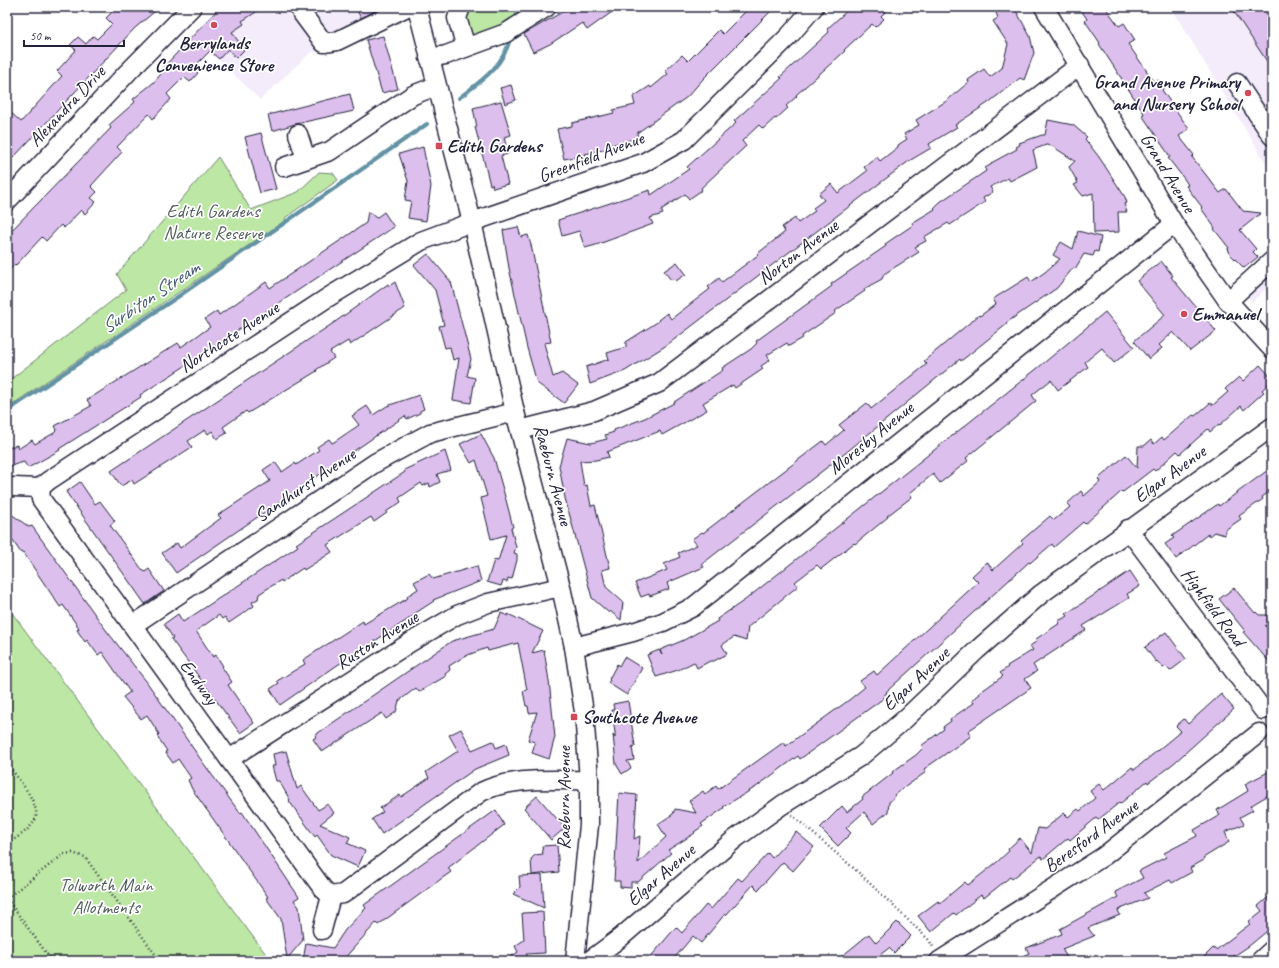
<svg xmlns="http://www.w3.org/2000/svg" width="1279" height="968" font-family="Caveat,sans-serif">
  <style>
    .built { fill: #f4ecfa }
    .green { fill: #bde7a4; stroke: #708470 }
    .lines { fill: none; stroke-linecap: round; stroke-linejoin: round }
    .stream { stroke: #6292a3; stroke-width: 4 }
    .building { fill: #dcbfed; stroke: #22223b }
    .minor-casing { stroke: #22223b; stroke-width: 21 }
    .path { stroke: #22223b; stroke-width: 2.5; stroke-dasharray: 1 3; stroke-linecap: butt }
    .minor { stroke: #fff; stroke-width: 18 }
    .poi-dot { fill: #d1495b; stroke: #fff; stroke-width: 1.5 }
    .labels { text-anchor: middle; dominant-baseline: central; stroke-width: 3.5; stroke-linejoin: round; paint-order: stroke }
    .poi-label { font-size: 19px; font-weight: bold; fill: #22223b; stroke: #fff; text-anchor: start }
    .street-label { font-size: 19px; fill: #22223b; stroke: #fff }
    .park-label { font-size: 19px; fill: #505d5a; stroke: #fff }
    .water-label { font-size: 20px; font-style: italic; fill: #425a6f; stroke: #fff }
  </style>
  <rect width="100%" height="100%" fill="#fff"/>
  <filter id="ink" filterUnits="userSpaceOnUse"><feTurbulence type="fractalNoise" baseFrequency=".025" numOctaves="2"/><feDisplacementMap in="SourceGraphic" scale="8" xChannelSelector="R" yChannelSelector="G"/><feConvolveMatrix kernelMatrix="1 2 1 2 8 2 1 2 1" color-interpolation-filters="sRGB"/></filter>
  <g filter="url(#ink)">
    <g class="built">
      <polygon points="223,7 385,7 393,21 334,52 311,52 260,100 197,38"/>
      <polygon points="1172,7 1272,7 1272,173 1175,14"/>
      <polygon points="1272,253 1272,283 1252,302 1238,284"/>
    </g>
    <g class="green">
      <polygon points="460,7 527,7 524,20 475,42"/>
      <polygon points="218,157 251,210 298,192 319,172 333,173 338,180 285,218 286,220 7,408 7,382 126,290 117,274"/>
      <polygon points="7,606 271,961 7,961"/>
    </g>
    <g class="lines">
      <g class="stream">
        <polyline points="515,20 520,7"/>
        <path d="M459,98C481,81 504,66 510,38"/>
        <polyline points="7,411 179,296 427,124"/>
      </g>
    </g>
    <g class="building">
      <polygon points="117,7 160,7 135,28 13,158 7,153 7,109 21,122 62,76 57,71 76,50 70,45 78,37 86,44 93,36 97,39 112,24 106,18"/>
      <polygon points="220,7 264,7 242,21 244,24 232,32 244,50 236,58 228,49 219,59 210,51 193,68 198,73 190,82 184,77 167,94 171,99 153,119 149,114 117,147 122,152 91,186 97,192 91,198 96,202 85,214 81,210 64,228 61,225 46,241 42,237 16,265 15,264 7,273 7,235 111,128 109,125 135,102 133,99 153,83 161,74 159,72"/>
      <polygon points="355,7 383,7 361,18"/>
      <polygon points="571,7 619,7 587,30 582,23 550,44 533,52 524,34"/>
      <polygon points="750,7 775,7 704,78 687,97 637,133 638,138 611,145 612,148 585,154 586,155 564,159 557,129 572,126 572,123 614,113 613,110 635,105 633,97 650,86 651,88 668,74 665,71 682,55 688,61 719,30 723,34"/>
      <polygon points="851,7 890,7 881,16 884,19 875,27 872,24 844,50 845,51 796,95 797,96 786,106 788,108 776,119 775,118 763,129 759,125 742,141 746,146 701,188 702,190 689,199 685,194 661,210 663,214 650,218 653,224 596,245 585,248 579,231 562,236 558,220 650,190 651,195 689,169 687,167 736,123 734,121 782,78 780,77 829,32 827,29"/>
      <polygon points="994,7 1014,7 1030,36 1034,53 1024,80 1020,78 988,103 955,125 957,127 929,144 931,148 909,161 667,345 625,371 590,384 586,367 609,359 607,353 626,347 626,342 659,321 658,320 667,313 671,319 710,289 708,287 719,278 722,282 758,255 757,254 785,232 782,227 795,218 798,223 815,211 813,208 824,200 819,194 831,184 838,193 867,171 864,167 877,157 880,161 898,147 898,145 907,139 904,134 919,125 916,120 945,102 969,82 968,80 984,69 990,77 1002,68 1008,44 993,21 998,18"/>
      <polygon points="1079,7 1105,7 1119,26 1124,23 1135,40 1128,44 1153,80 1155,82 1158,80 1164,88 1162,90 1189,129 1179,136 1194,155 1192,157 1220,193 1226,189 1243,211 1261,213 1240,230 1256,249 1253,252 1258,257 1244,268 1230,254 1228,248 1229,248 1214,229 1215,228 1201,208 1202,207 1186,186 1188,185 1185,180 1168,158 1170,157 1167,152 1142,115 1144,114 1142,110 1099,44 1100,43 1085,21 1087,19"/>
      <polygon points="1231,7 1272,7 1272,69"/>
      <polygon points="383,36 398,89 382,93 366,40"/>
      <polygon points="511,85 516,100 505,104 500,88"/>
      <polygon points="350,94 354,111 295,124 272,131 268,115"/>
      <polygon points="501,101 511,135 504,137 508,154 501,156 508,184 493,188 492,184 490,185 486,169 475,127 477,127 473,108"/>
      <polygon points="1048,120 1073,125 1087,137 1085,139 1099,157 1125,197 1127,203 1124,204 1127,212 1118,212 1119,232 1094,233 1093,193 1083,196 1074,185 1078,183 1069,167 1075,161 1052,146 1046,145 1033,150 1037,167 1010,181 1008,178 990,187 993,192 983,198 985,202 950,225 948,223 924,237 926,241 915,247 919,252 884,274 882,279 864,289 865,291 835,311 836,313 802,336 803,338 789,346 787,343 767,355 770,360 761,366 763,369 735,388 733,385 703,403 707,410 662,435 660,431 607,452 609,457 596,460 580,461 584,486 587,485 591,506 595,505 610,568 602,570 606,587 623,602 621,620 610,611 609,613 592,598 565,498 559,466 567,438 591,443 607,439 605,435 614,432 614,430 645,418 674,403 674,402 723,370 722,368 751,349 757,343 756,341 832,286 831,284 886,246 885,244 913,225 912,223 935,209 934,208 940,202 986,171 985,168 992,164 991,163 1017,149 1016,147 1020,145 1019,143 1042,135 1045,135"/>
      <polygon points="261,133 276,189 260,193 245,137"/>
      <polygon points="423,147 431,186 426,221 408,218 411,201 405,200 408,181 399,154"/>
      <polygon points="368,211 376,218 384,212 394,227 226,338 227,339 140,395 141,397 59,449 60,450 28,468 24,462 7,467 7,448 17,445 18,449 32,440 35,444 54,433 57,430 55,426 91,406 87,400 178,343 181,347 210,327 205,319 217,311 219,315 266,282 270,288 366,223"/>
      <polygon points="518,227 521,237 528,235 531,245 551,342 544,343 553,377 562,373 578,385 564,403 537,383 527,348 509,268 503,230"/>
      <polygon points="1078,231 1101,237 1098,252 1095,251 1093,256 1084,254 1075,269 1073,268 1057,288 1006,323 1007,324 961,361 960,359 843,455 702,564 704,567 667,583 669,589 650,596 649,594 641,597 635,583 667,570 664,564 680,557 678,553 697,545 692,539 702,532 703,533 823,441 826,445 844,430 839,425 867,403 871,409 917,372 927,364 924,361 943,345 979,315 980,316 996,304 993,299 1028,277 1031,282 1045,272 1060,259 1053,255 1061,242 1073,249"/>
      <polygon points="428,254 451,282 471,359 467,376 475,378 471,403 453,400 459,358 453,360 450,347 445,348 439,326 444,325 435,290 414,265"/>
      <polygon points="1161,261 1173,276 1171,277 1216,331 1190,351 1173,332 1159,345 1162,348 1149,359 1134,341 1165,315 1137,281"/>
      <polygon points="677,262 686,274 676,281 674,278 671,280 664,271"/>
      <polygon points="395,282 405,308 350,345 348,341 330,352 334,358 316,370 317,371 248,413 246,411 223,427 227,433 217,439 212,431 208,434 205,430 188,441 192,447 134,484 132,480 121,486 111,471 335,322 388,284 389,286"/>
      <polygon points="1105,312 1134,347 1114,363 1102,348 1085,362 1088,367 1058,390 1051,380 1032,395 1036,401 966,458 968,461 940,483 933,474 910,493 912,497 887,516 888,517 855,544 854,543 821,569 817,565 795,582 798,586 748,627 746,641 734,637 722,645 727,654 714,661 710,661 697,668 694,662 678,670 656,677 647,655 659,650 662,655 660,650 684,640 718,621 717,619 745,600 1039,367"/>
      <polygon points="1260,365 1272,378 1272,381 1262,390 1264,392 1244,410 1241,406 1220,425 1219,424 1210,432 1208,429 1180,454 1177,451 1155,471 1153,469 1123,492 1122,491 1085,524 1083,522 1054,547 1052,544 1030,563 1029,562 886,692 887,693 883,696 884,698 800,759 798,756 756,787 723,807 724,808 701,824 703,826 694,832 695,833 668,850 671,853 638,882 631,882 631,888 620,887 620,881 614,881 619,793 637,795 634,839 640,836 638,863 666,837 658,824 673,814 675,809 696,813 689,801 703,791 705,794 716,786 718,789 784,742 786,746 849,700 865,687 860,681 874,671 877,675 978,582 972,576 987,562 993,570 1023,543 1021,541 1050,516 1054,520 1070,507 1067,504 1081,491 1084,496 1100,482 1098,479 1126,455 1137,468 1138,446 1144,446 1151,440 1154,444 1162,437 1164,440 1193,415 1195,416 1210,403 1213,405 1228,392 1225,389 1239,377 1243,381"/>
      <polygon points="419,395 424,409 420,411 420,413 407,419 405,416 176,573 162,553 177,543 180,548 221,518 218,515 270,481 263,470 275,462 282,472 295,463 296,465 319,450 317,447 329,439 332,443 334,442 359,425 352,416 367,406 373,415 387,406"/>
      <polygon points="481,434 494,458 506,500 513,527 511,528 516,547 514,553 517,554 517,560 512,579 508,578 507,582 503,581 501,586 487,582 494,560 498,561 506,535 491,539 481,498 487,496 476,460 471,463 460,444"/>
      <polygon points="445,451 451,470 437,474 440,482 430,487 429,483 423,486 421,483 399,498 401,502 386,512 387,513 374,522 371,517 327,545 332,552 304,570 303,568 282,582 281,580 259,594 258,599 252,602 254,606 229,623 225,617 222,619 219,615 196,631 213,657 216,655 223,666 222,667 232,682 228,685 254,723 240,733 171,639 173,638 164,624 178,614 183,622 298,546 296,544 405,472 404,470"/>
      <polygon points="1272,467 1272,490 1262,497 1263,499 1239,516 1241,519 1225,530 1225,535 1214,532 1209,536 1208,534 1176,559 1165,544 1174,538 1172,536 1218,504 1219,506"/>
      <polygon points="80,482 95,504 100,501 115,521 110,525 141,568 145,572 149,569 164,591 145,604 66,492"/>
      <polygon points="7,511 29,527 32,526 106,630 146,681 204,764 240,813 242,812 299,897 294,900 299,907 303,940 287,959 281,919 266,898 268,897 192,789 188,780 191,778 178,759 173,763 165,752 167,751 157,736 159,734 147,715 141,719 123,697 130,692 120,678 102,652 98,655 87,640 85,642 77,630 79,628 63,605 60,607 23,552 21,553 7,532"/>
      <polygon points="477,566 481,581 433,600 434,601 414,614 415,615 336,666 280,705 270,689 279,683 277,681 305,664 303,660 363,621 364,624 408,598 407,596 418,589 414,582 429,574 433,579"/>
      <polygon points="1130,571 1140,586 1127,594 1129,598 1083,626 1086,630 1033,665 1037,671 1025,679 1031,688 968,731 971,736 924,769 926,772 894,795 895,797 889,802 888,812 873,824 864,812 846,828 851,833 838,846 820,828 842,806 847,812 863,799 862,797 893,773 892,772 916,755 923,748 921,746 944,729 943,727 951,721 950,719 974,703 972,700 980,694 979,693 1003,676 1000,673 1008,667 1007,666 1033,650 1030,646 1037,641 1036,639 1060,623 1058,621 1068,616 1066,614"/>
      <polygon points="1234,588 1255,613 1256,612 1259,615 1268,615 1268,623 1265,626 1272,634 1272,665 1243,632 1245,631 1219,599"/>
      <polygon points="501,613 508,616 508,614 543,631 532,653 544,650 549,681 555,737 549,759 532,753 535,742 528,740 537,712 529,713 528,706 526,706 523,691 527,690 518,643 488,651 487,648 465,656 449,666 450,670 445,674 446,676 419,692 416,688 399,701 396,712 386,719 382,713 322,752 313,739 316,737 315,735 452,641 494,629"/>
      <polygon points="1166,632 1186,659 1170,671 1166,666 1163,668 1157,661 1156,662 1145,647"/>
      <polygon points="624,657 642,668 627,695 608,683 610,680 609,679 617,664 619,666"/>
      <polygon points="1221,694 1234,709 1174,763 1148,783 1147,781 1121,803 1120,802 1098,820 1096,818 1070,840 1068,838 1043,859 1041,856 1012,879 1010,877 984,898 981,895 956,915 954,913 931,932 918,916 938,901 940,903 965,882 968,885 997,862 1009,851 1008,849 1020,838 1032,853 1038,828 1045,829 1064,813 1068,817 1078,809 1080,811 1095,798 1090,791 1099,784 1104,790 1132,767 1134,770 1181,731 1176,726 1184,719 1188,724"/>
      <polygon points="628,701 635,746 632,747 634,760 627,761 631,768 622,774 616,764 613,735 615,738 615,733 612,710 614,710 613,704"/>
      <polygon points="461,729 472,750 493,741 496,748 506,744 509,755 475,769 382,834 372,819 383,812 380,808 400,795 401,797 429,778 426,772 458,751 449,735"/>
      <polygon points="286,751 297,789 301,786 318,810 328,804 334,813 320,824 350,837 347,843 365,851 358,867 331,855 317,835 315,837 289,801 290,800 279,781 276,781 272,766 275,766 273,754"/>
      <polygon points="1272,770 1272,793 1250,806 1253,810 1240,817 1244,824 1225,832 1229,842 1203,858 1204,860 1190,868 1192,872 1172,883 1170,880 1144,893 1148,898 1118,910 1120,915 1088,928 1094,936 1062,949 1069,961 1012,961 1029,953 1026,948 1062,934 1060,929 1118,897 1115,892 1143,878 1139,871 1166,857 1164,853 1197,836 1194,830 1220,815 1217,810 1248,791 1245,784"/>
      <polygon points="537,796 565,828 551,840 524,808"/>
      <polygon points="496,810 504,825 448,868 451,872 441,879 378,925 376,923 342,961 303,961 306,943 333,948 345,930 366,908 364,905"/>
      <polygon points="796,832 814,847 793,871 783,862 758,890 753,885 726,915 725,914 701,943 693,936 672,961 647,961 676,927 682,933 706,905 711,909 738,878 742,881 768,853 772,858"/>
      <polygon points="557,845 559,872 532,875 531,859 535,855 543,854 542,846"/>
      <polygon points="542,875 544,908 513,894 520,887 519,876"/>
      <polygon points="1272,894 1272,927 1249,946 1228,960 1230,961 1200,961 1213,948 1216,950 1250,924 1248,922 1262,911 1258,906"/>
      <polygon points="543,912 545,953 526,954 531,961 505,961 518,952 515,946 524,940 522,913"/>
      <polygon points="897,922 911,936 894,953 889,948 872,961 836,961 869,934 876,943"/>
    </g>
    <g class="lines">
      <g class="minor-casing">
        <g id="minor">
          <polyline points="417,7 472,222 515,412 561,587 574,647 584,712 589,780 589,825 575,961"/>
          <polyline points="461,7 457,18 466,47"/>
          <polyline points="1044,7 1174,224 1228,301 1272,349"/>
          <polyline points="301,12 324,43 337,41 407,7"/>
          <polyline points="429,58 446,55 506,33 547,7"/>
          <polyline points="1237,83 1272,136"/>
          <polyline points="298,134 306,159"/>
          <polyline points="284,167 330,151 413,95 436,86"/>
          <polyline points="7,201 128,72 192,7"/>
          <polyline points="1228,301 1272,261"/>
          <polyline points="520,430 594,411 659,383 1080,65"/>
          <polyline points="14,487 40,488 48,481 327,298 421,241 472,222 643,163 684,140 789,36 814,7"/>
          <polyline points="40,488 41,499 323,889 331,896"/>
          <polyline points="1128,529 1263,710"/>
          <polyline points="133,625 375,463 430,433 515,412"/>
          <polyline points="574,647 633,632 663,622 693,607 1174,224"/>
          <polyline points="229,759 411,642 457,615 488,603 561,587"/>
          <path d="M331,896L343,894L481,792C514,776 553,781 589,780"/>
          <polyline points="322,930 331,896"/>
          <polyline points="589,961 620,938 735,839 782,805 861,756 905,719 977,650 1041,594 1272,427"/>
          <polyline points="939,961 1104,856 1259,733"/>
          <polyline points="1260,961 1272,950"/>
        </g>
      </g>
      <g class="path">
        <path d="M7,764C16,776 42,805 35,820C29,831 16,838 7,844"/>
        <polyline points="792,815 858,872 929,940 933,947"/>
        <polyline points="7,898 64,854 72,853 85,857 160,961"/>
        <polyline points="7,899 52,961"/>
      </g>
      <use href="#minor" class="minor"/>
    </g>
  </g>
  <g class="poi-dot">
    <circle cx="214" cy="25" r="4"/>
    <circle cx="1248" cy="93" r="4"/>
    <rect x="435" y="142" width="8" height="8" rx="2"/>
    <circle cx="1184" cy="314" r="4"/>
    <rect x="570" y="713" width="8" height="8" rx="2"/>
  </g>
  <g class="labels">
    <g class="poi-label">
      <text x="214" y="43" text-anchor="middle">Berrylands<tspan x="214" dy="22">Convenience Store</tspan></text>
      <text x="1240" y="82" text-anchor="end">Grand Avenue Primary<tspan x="1240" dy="22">and Nursery School</tspan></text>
      <text x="447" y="146">Edith Gardens</text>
      <text x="1192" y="314">Emmanuel</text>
      <text x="582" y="717">Southcote Avenue</text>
    </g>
    <g class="street-label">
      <text transform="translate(67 106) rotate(-47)">Alexandra Drive</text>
      <text transform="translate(591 157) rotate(-21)">Greenfield Avenue</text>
      <text transform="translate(1168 173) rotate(59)">Grand Avenue</text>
      <text transform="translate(798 252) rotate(-37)">Norton Avenue</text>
      <text transform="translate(229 337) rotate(-33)">Northcote Avenue</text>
      <text transform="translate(871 438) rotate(-39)">Moresby Avenue</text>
      <text transform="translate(1170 474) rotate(-36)">Elgar Avenue</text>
      <text transform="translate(553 475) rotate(75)">Raeburn Avenue</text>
      <text transform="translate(305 485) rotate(-34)">Sandhurst Avenue</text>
      <text transform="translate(1213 607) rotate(53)">Highfield Road</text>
      <text transform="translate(377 640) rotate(-32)">Ruston Avenue</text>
      <text transform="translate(916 679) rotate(-43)">Elgar Avenue</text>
      <text transform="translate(199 682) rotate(54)">Endway</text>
      <text transform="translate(564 798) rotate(-90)">Raeburn Avenue</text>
      <text transform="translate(1091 836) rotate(-36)">Beresford Avenue</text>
      <text transform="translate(661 875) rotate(-41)">Elgar Avenue</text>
    </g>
    <g class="park-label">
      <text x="213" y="211">Edith Gardens<tspan x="213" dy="22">Nature Reserve</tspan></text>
      <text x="106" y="885">Tolworth Main<tspan x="106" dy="22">Allotments</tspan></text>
    </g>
    <g class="water-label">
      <text transform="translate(150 297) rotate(-34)">Surbiton Stream</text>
    </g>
  </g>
  <rect width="1279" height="968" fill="none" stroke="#fff" stroke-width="24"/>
  <rect x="12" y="12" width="1255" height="944" fill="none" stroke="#22223b" stroke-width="1.5" filter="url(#ink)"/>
  <path d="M24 40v6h100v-6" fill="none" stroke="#22223b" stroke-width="2"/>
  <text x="30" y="40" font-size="12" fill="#22223b" stroke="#ffffff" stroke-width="3" paint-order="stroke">50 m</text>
</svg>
